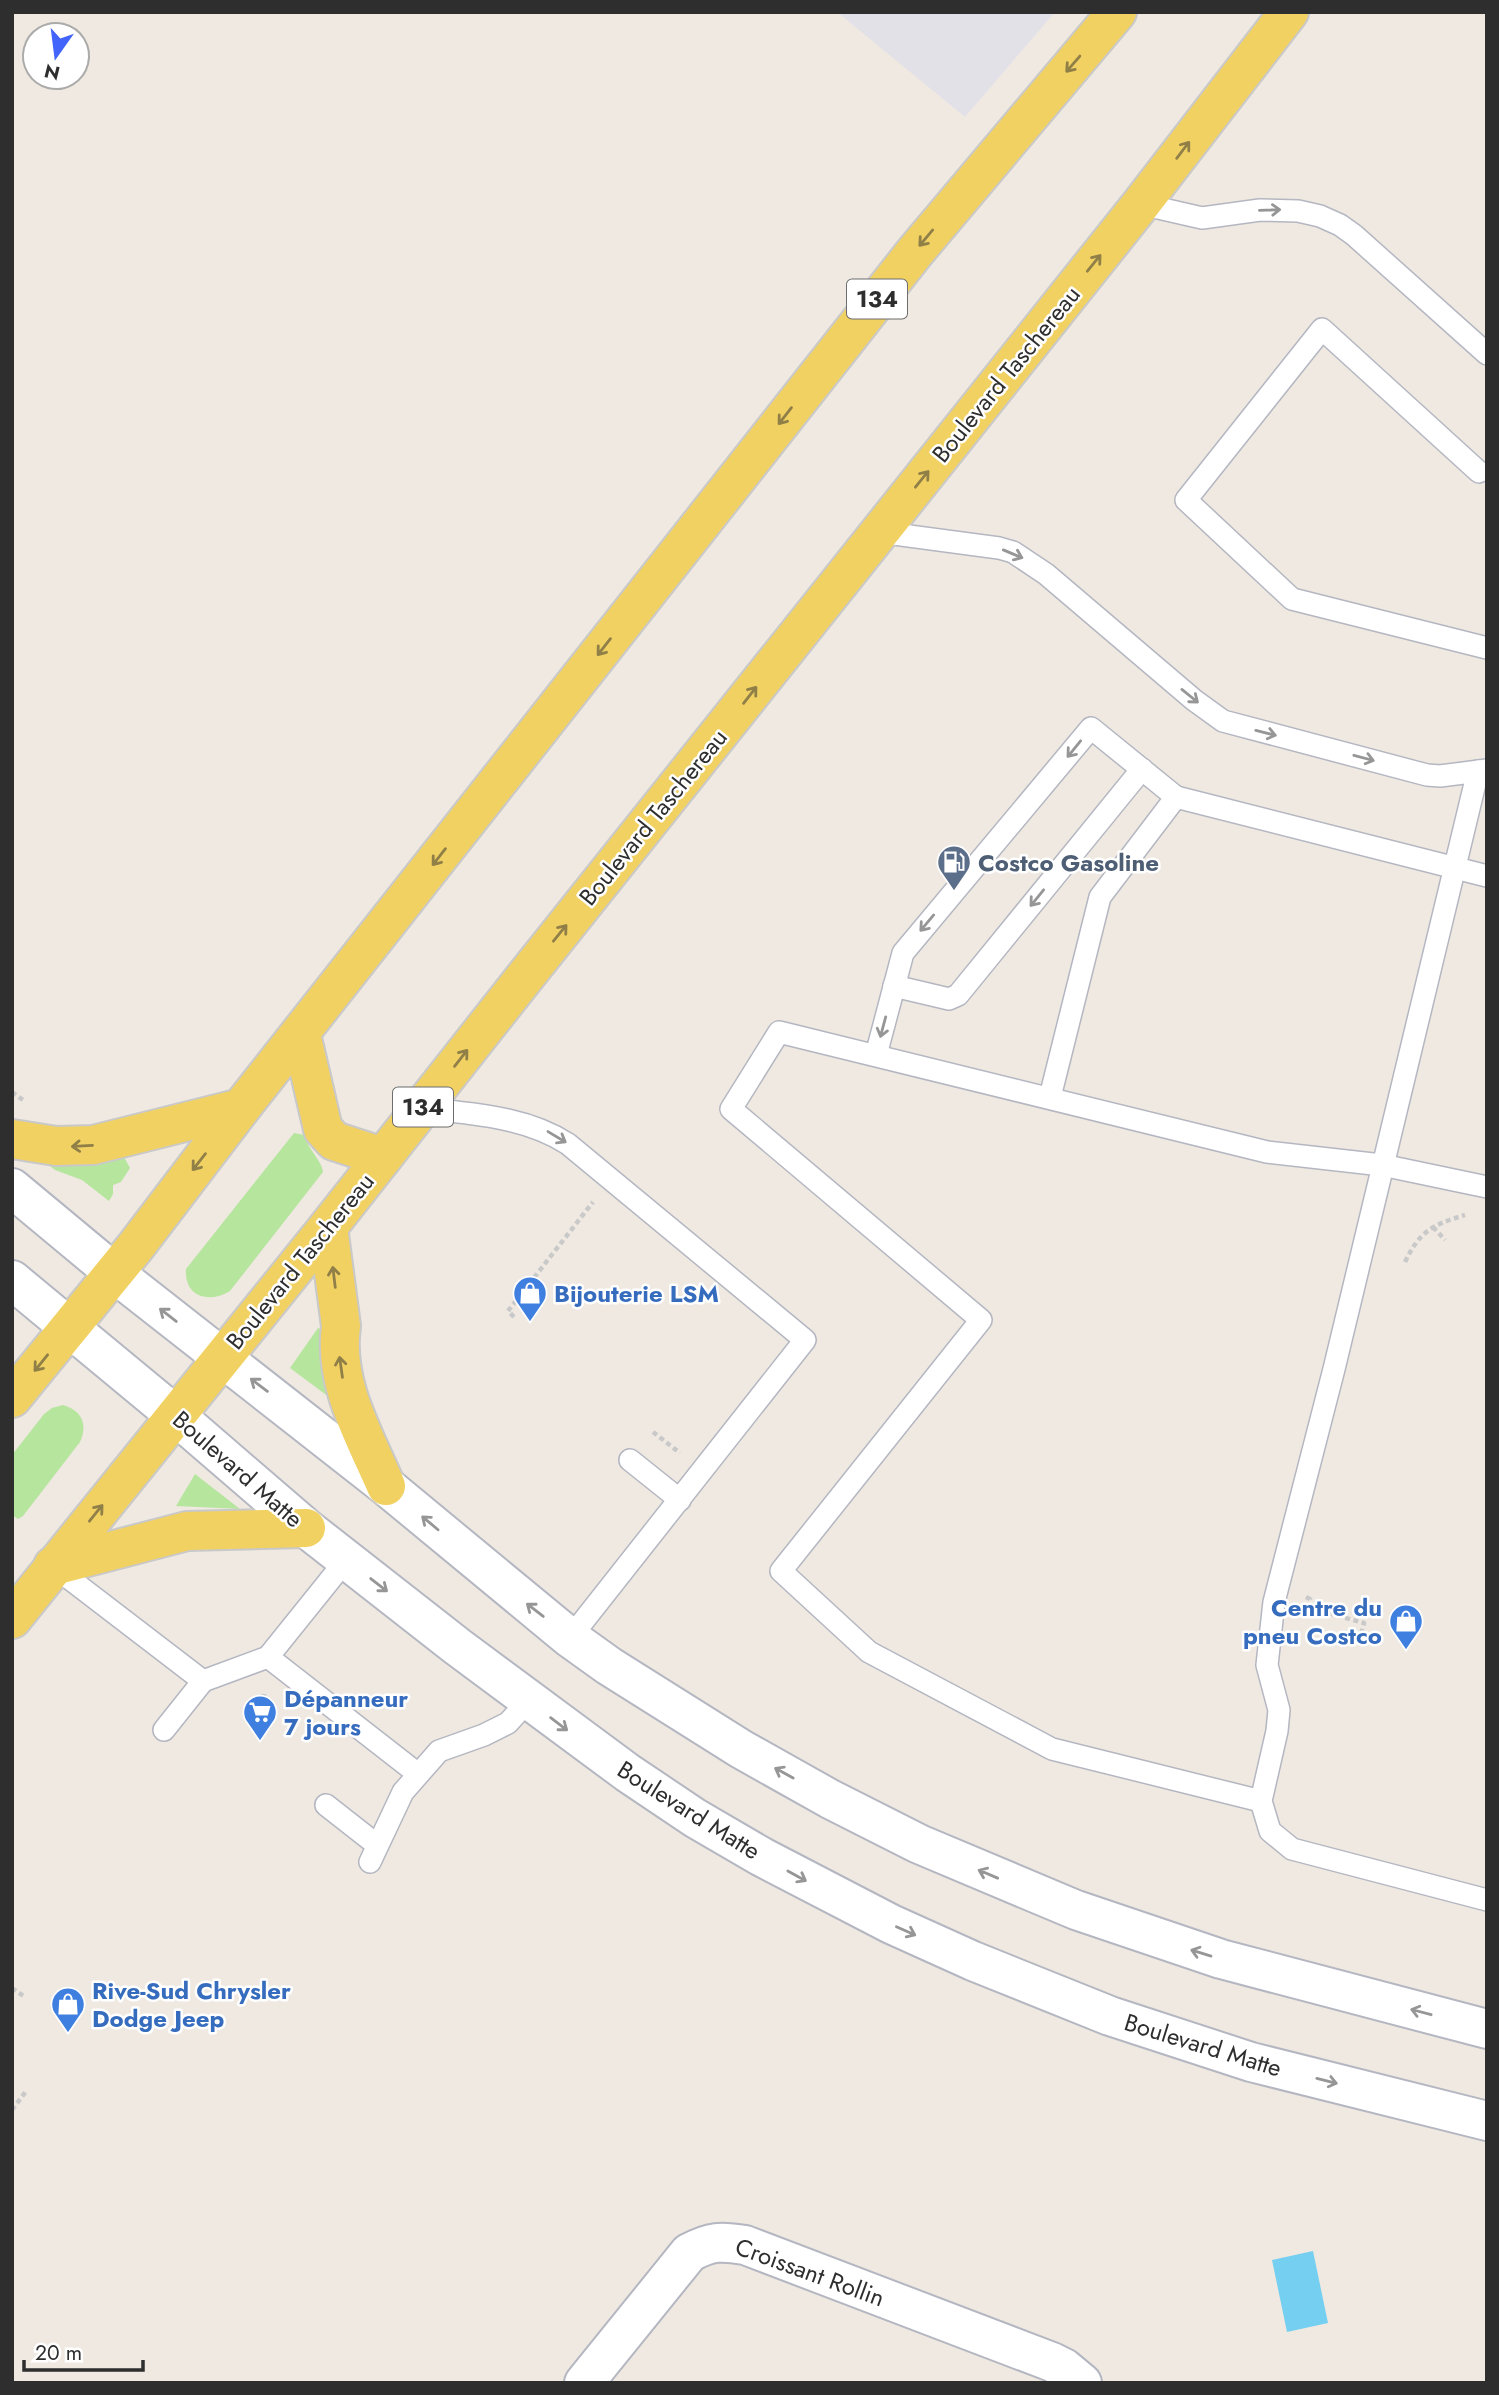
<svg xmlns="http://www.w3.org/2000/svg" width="1499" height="2395" font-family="Jost,sans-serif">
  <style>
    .industrial { fill: #e3e1e8 }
    .green { fill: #b6e59e }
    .water { fill: #75cff0 }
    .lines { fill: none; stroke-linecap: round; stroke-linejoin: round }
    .service-casing { stroke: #b4b7c1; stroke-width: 24 }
    .minor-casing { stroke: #b4b7c1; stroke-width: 42 }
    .secondary-casing { stroke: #b4b7c1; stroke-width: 42 }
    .primary-casing { stroke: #c9c9c9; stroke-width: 42 }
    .path { stroke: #c9c9c9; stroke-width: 4.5; stroke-dasharray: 5 3.5; stroke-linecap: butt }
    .service { stroke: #fff; stroke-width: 21 }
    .minor { stroke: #fff; stroke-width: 38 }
    .secondary { stroke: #fff; stroke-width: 38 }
    .primary { stroke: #f2d163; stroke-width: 38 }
    .oneway { stroke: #908048 }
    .oneway2 { stroke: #969696 }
    .labels { text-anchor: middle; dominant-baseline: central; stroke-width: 5; stroke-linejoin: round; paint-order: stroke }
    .shield { fill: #fff; stroke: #6d6d6d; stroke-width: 2 }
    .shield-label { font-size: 23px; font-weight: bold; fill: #2e2e2e }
    .street-label { font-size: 24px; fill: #2e2e2e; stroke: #fff }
    .service-label { font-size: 24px; font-weight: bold; fill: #4e5e75; stroke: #fff; text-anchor: start }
    .shop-label { font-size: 24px; font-weight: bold; fill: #366cbe; stroke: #fff; text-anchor: start }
  </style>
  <rect width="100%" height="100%" fill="#efe9e1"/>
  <polygon class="industrial" points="837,12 1055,12 965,117"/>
  <g class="green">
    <path d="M294,1133L304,1135C308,1149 322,1161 323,1172L230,1291C209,1304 184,1297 186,1269Z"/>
    <polygon points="124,1157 130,1168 121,1182 113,1185 113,1194 109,1201 82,1180 55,1170 50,1166 49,1161"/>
    <polygon points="318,1328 324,1330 333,1400 290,1368"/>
    <path d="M63,1405C82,1411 88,1424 80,1442L23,1516L18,1519L12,1515V1455L44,1414L52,1408Z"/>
    <polygon points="195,1474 240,1509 176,1506"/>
  </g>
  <polygon class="water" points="1313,2251 1328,2323 1287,2332 1272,2260"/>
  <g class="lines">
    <g class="service-casing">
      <g id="service">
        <polyline points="1141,204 1202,218 1260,210 1298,211 1320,216 1340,225 1354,235 1487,354"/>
        <polyline points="1479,472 1322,329 1186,500 1292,599 1487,648"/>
        <polyline points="879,532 999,548 1013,552 1046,574 1194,700 1223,721 1427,775 1440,776 1487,770"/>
        <polyline points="1478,771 1334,1369 1274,1602 1267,1665 1279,1710 1277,1731 1261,1801 1270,1831 1292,1849 1487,1900"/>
        <polyline points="894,986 949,999 958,995 1142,769"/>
        <polyline points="876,1055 903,953 1091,728 1176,797"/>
        <polyline points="1050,1097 1100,897 1176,797 1487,876"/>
        <path d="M422,1108C471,1114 525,1116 568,1144L805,1340L570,1638"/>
        <polyline points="630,1460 680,1500"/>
        <polyline points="53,1566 203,1681 268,1657 346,1560"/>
        <polyline points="268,1657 418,1774"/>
        <polyline points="164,1730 203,1681"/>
        <polyline points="1261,1801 1052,1749 869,1652 781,1571 981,1320 731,1109 779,1032 1267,1152 1382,1165 1487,1187"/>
        <polyline points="326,1805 377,1845"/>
        <polyline points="370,1862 403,1792 439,1751 484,1735 508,1723 528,1701"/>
      </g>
    </g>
    <g class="minor-casing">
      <path id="minor" d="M584,2383L689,2253C711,2241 721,2241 745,2245L1052,2362L1064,2368L1082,2383"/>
    </g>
    <g class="secondary-casing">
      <g id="secondary">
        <polyline points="12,1188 113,1272 386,1486 570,1638 609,1666 741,1749 830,1799 919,1844 1076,1910 1221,1959 1487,2029"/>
        <polyline points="12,1280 175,1415 306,1528 458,1647 628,1773 695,1818 762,1857 891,1924 973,1961 1110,2016 1251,2062 1487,2121"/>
      </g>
    </g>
    <g class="primary-casing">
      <g id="primary">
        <polyline points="301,1034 323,1129 334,1141 383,1157"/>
        <polyline points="12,1139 56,1146 93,1145 241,1108"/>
        <path d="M328,1227L341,1326C333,1383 364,1435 386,1486"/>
        <polyline points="12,1398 136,1246 241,1108 915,252 1117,12"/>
        <polyline points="53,1566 187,1531 306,1528"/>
        <polyline points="12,1619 328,1227 517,987 1141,204 1289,12"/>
      </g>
    </g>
    <g class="path">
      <polyline points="12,1092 23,1100"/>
      <polyline points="1433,1227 1445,1240"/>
      <path d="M1405,1262C1420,1231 1432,1225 1465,1215"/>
      <polyline points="514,1317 508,1311 593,1202"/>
      <polyline points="653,1432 680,1453"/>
      <polyline points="1306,1597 1310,1599 1309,1608 1364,1623 1359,1642 1369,1644"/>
      <polyline points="261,1732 264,1694"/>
      <polyline points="12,1988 25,1997"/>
      <polyline points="12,2110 27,2090"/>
    </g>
    <use href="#service" class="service"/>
    <use href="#minor" class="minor"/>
    <use href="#secondary" class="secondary"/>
    <use href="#primary" class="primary"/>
  </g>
  <defs><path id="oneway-shaft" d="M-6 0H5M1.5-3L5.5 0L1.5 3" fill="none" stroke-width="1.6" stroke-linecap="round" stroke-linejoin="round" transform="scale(1.75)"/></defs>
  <g class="oneway">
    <use href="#oneway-shaft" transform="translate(1073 64) rotate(131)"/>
    <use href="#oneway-shaft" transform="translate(1183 150) rotate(-53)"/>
    <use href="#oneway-shaft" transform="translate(926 238) rotate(130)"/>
    <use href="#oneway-shaft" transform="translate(1094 263) rotate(-51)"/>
    <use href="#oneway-shaft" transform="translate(785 416) rotate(128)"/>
    <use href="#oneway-shaft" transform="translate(922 479) rotate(-51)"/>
    <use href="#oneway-shaft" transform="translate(604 647) rotate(128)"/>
    <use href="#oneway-shaft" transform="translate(750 695) rotate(-52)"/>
    <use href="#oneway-shaft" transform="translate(439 857) rotate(128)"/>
    <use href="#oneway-shaft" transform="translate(560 933) rotate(-51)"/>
    <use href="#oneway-shaft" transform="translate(461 1058) rotate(-52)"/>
    <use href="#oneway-shaft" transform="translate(82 1146) rotate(177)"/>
    <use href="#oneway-shaft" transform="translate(199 1162) rotate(128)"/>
    <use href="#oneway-shaft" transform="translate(334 1277) rotate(-97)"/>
    <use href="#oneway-shaft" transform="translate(41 1363) rotate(129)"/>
    <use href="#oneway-shaft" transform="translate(341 1367) rotate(-98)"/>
    <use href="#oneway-shaft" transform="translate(96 1513) rotate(-51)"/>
  </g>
  <g class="oneway2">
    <use href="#oneway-shaft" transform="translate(1270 210) rotate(-2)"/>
    <use href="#oneway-shaft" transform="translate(1013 554) rotate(23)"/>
    <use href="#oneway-shaft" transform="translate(1190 696) rotate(39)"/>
    <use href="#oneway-shaft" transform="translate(1266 733) rotate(14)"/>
    <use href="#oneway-shaft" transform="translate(1074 749) rotate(129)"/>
    <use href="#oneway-shaft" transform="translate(1364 758) rotate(15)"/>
    <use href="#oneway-shaft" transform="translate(1037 898) rotate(129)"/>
    <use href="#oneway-shaft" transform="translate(927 923) rotate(130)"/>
    <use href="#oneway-shaft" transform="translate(883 1027) rotate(105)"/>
    <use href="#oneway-shaft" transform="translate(557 1137) rotate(31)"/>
    <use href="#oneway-shaft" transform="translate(168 1315) rotate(-142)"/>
    <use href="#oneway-shaft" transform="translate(259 1385) rotate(-143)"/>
    <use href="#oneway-shaft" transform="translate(430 1523) rotate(-140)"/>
    <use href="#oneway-shaft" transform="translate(379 1585) rotate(38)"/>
    <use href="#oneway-shaft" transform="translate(535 1610) rotate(-142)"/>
    <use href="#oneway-shaft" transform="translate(559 1724) rotate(37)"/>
    <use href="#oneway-shaft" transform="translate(784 1773) rotate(-151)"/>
    <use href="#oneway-shaft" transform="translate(988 1874) rotate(-157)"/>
    <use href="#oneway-shaft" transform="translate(797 1876) rotate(29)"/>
    <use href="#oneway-shaft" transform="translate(906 1931) rotate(24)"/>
    <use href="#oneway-shaft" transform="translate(1201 1953) rotate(-163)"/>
    <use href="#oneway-shaft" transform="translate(1421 2012) rotate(-165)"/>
    <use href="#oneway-shaft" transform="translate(1327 2081) rotate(14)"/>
  </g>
  <defs>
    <g id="fuel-pin" transform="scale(1.75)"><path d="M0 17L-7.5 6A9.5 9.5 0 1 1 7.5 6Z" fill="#5c6f8a" stroke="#fff"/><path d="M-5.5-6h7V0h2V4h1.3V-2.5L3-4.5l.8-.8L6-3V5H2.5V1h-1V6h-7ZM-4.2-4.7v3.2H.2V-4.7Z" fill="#fff"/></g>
    <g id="shop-pin" transform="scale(1.75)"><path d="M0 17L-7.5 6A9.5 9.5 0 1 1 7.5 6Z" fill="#3f7fe0" stroke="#fff"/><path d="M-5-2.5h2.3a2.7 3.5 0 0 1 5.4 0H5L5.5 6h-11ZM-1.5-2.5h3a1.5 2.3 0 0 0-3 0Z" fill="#fff"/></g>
    <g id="supermarket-pin" transform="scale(1.75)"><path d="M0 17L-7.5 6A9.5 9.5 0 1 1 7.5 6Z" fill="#3f7fe0" stroke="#fff"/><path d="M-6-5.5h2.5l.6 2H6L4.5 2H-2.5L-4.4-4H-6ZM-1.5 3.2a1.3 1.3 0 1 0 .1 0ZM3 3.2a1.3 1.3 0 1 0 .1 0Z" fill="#fff"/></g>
  </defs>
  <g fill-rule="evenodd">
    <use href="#fuel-pin" x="954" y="862"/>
    <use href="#shop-pin" x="530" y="1293"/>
    <use href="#shop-pin" x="1406" y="1621"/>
    <use href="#supermarket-pin" x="260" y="1712"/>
    <use href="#shop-pin" x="68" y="2004"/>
  </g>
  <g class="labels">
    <g class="shield">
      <rect x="847" y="279.5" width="60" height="39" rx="5"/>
      <rect x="393" y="1087.5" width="60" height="39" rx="5"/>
    </g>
    <g class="shield-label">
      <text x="877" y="299">134</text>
      <text x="423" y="1107">134</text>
    </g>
    <g class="street-label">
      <text transform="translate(1006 374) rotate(-51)">Boulevard Taschereau</text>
      <text transform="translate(653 817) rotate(-51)">Boulevard Taschereau</text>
      <text transform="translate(300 1261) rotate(-51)">Boulevard Taschereau</text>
      <text transform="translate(238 1469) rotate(41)">Boulevard Matte</text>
      <text transform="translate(689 1810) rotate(32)">Boulevard Matte</text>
      <text transform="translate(1203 2045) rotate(17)">Boulevard Matte</text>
      <text transform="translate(810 2272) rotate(20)">Croissant Rollin</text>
    </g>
    <g class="service-label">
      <text x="978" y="862">Costco Gasoline</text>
    </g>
    <g class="shop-label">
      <text x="554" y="1293">Bijouterie LSM</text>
      <text x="1382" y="1607" text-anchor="end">Centre du<tspan x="1382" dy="28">pneu Costco</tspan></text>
      <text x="284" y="1698">Dépanneur<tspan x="284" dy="28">7 jours</tspan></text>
      <text x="92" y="1990">Rive-Sud Chrysler<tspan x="92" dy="28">Dodge Jeep</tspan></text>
    </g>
  </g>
  <rect width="1499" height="2395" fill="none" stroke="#2e2e2e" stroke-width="28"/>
  <g transform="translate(56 56) rotate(194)"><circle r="33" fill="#ffffff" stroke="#ababab" stroke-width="2"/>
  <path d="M0-5L12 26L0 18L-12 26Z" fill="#4264fb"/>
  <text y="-10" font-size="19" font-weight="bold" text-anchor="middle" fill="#2e2e2e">N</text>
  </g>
  <path d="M24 2360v10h119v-10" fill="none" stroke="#2e2e2e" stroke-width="3.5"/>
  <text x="35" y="2360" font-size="21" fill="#2e2e2e" stroke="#ffffff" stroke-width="5" paint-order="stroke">20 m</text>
</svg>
